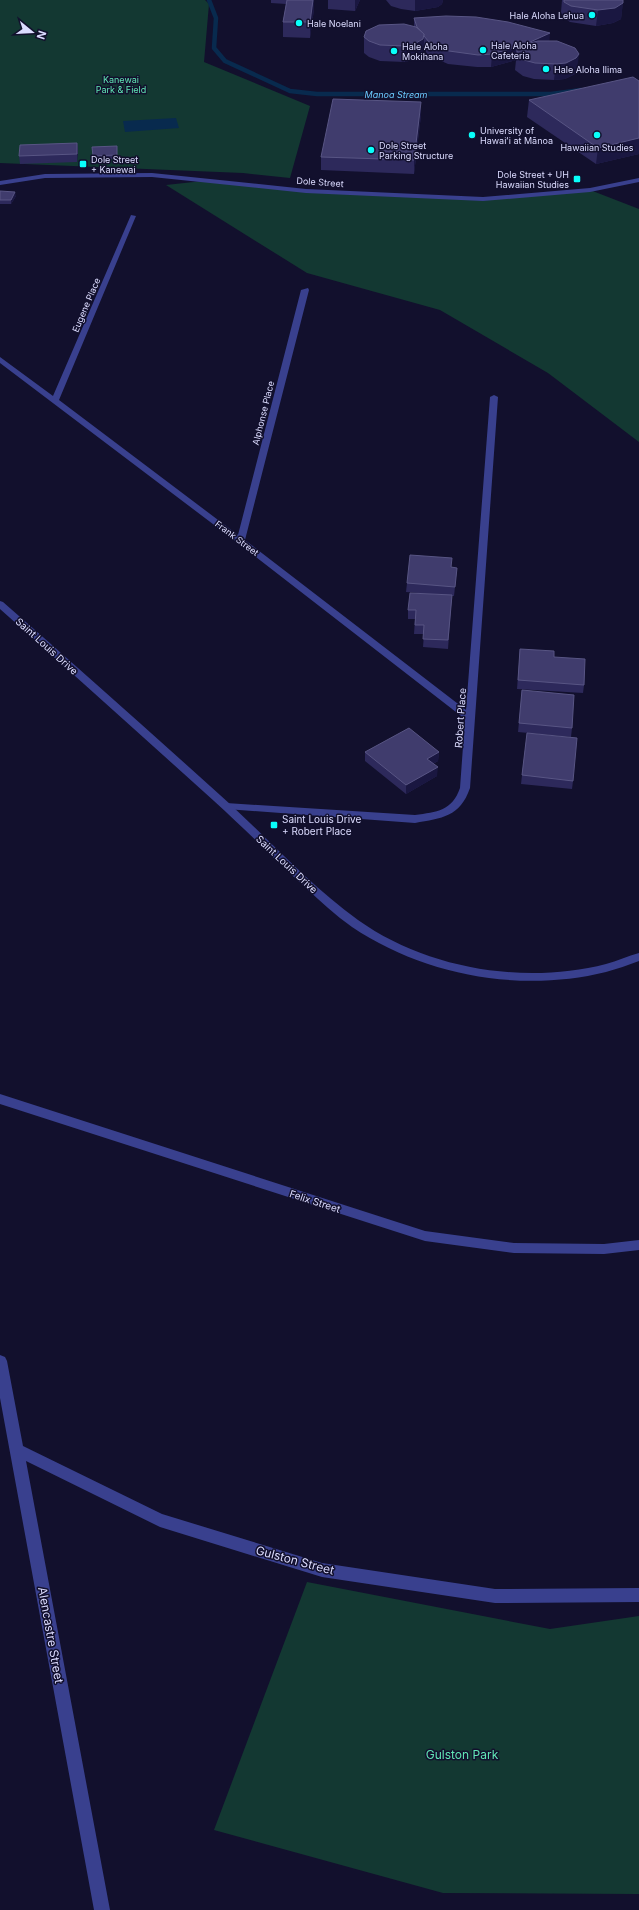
<svg xmlns="http://www.w3.org/2000/svg" width="639" height="1910" font-family="Inter,sans-serif">
  <style>
    .green { fill: #133832 }
    .water { fill: #082a4e }
    .lines { fill: none; stroke-linecap: round; stroke-linejoin: round }
    .stream { stroke: #082a4e; stroke-width: 4.5 }
    .minor { fill: #39408e; fill-rule: evenodd }
    .tertiary { fill: #39408e; fill-rule: evenodd }
    .wall { fill: #2d295b }
    .shaded-wall { fill: #1a1741 }
    .building { fill: #403c6d; stroke: #585584 }
    .poi-dot { fill: #08fffb; stroke: #12102d; stroke-width: 1.5 }
    .labels { text-anchor: middle; dominant-baseline: central; stroke-width: 3; stroke-linejoin: round; paint-order: stroke }
    .far-poi-label { font-size: 9px; fill: #dcdcff; stroke: #12102d; text-anchor: start }
    .far-park-label { font-size: 9px; fill: #61e7b6; stroke: #12102d }
    .far-water-label { font-size: 9px; font-style: italic; fill: #6acbff; stroke: #12102d }
    .far-street-label { font-size: 9px; fill: #dcdcff; stroke: #12102d }
    .street-label { font-size: 10px; fill: #dcdcff; stroke: #12102d }
    .poi-label { font-size: 10px; fill: #dcdcff; stroke: #12102d; text-anchor: start }
    .near-street-label { font-size: 12px; fill: #dcdcff; stroke: #12102d }
    .near-park-label { font-size: 12px; fill: #61e7b6; stroke: #12102d }
  </style>
  <rect width="100%" height="100%" fill="#12102d"/>
  <g class="green">
    <polygon points="0,0 205,0 209,4 204,62 310,106 290,178 243,173 0,163"/>
    <polygon points="212,180 306,191 483,199 590,190 639,209 639,442 548,373 440,310 307,273 166,185"/>
    <polygon points="307,1582 550,1629 639,1616 639,1894 443,1893 214,1830"/>
  </g>
  <polygon class="water" points="176,118 179,128 125,132 123,121"/>
  <g class="lines">
    <polyline class="stream" points="209,0 216,18 214,48 225,61 290,91 317,94 551,94 581,90"/>
    <g class="minor">
      <path d="M131,215L136,216L59,400L238,535L301,290L308,288L309,290L245,540L466,710L490,397L494,395L498,397L470,788C460,817 442,818 415,823L226,809L221,806L226,803L415,815C437,812 452,811 460,788L465,719L238,543L0,363V357L53,396Z"/>
      <polygon points="0,1094 425,1231 514,1243 604,1244 639,1240 639,1250 604,1254 514,1253 425,1241 0,1104"/>
      <polygon points="0,1355 5,1357 7,1361 23,1446 162,1514 322,1563 495,1589 639,1588 639,1602 495,1603 322,1577 160,1527 26,1461 110,1910 94,1910 0,1398"/>
    </g>
    <g class="tertiary">
      <polygon points="152,173 306,189 483,197 590,188 639,178 639,182 590,192 483,201 306,193 152,177 45,178 0,185 0,181 45,174"/>
      <path d="M0,601L3,602C76,666 148,730 220,795C266,836 308,884 358,920C427,969 524,985 606,964C617,961 628,956 639,953V961C628,965 617,969 606,972C521,993 425,976 352,927C335,915 320,901 305,887C274,859 245,829 214,801C143,737 72,673 0,609Z"/>
    </g>
  </g>
  <g class="wall">
    <polygon points="271,0 314,0 314,9 310,38 283,37 283,22 286,4 271,3"/>
    <polygon points="328,0 360,0 355,11 328,9"/>
    <polygon points="386,0 443,0 442,4 438,7 415,11 401,9 391,6"/>
    <polygon points="562,0 623,0 621,19 613,23 596,26 570,22 563,17 561,12"/>
    <polygon points="414,18 550,41 577,70 575,74 565,79 554,80 534,79 523,76 515,70 516,60 491,67 477,67 448,64 428,55 424,49 422,55 416,59 405,62 380,61 369,57 364,53 364,37 414,27"/>
    <polygon points="639,81 639,154 596,164 527,117 529,100"/>
    <polygon points="421,115 414,174 321,170 321,157"/>
    <polygon points="77,143 78,151 77,162 20,164 19,156"/>
    <polygon points="117,146 117,159 93,160 93,156"/>
    <polygon points="0,191 16,196 11,204 0,204"/>
    <polygon points="451,567 457,568 454,596 406,592 407,583"/>
    <polygon points="452,595 448,649 423,647 424,634 414,634 415,619 408,619 408,610"/>
    <polygon points="520,649 554,657 584,685 583,693 517,689"/>
    <polygon points="522,690 572,728 571,737 518,732"/>
    <polygon points="527,733 573,781 572,789 521,784"/>
    <polygon points="365,752 439,752 438,761 433,764 437,776 406,794 365,761"/>
  </g>
  <g class="shaded-wall">
    <polygon points="313,0 314,0 314,9 310,38 310,22"/>
    <polygon points="355,0 360,0 355,11"/>
    <polygon points="415,0 443,0 442,4 438,7 415,11"/>
    <polygon points="623,3 621,19 613,23 596,26 598,10"/>
    <polygon points="550,33 549,46 517,48 516,60 491,67 492,54"/>
    <polygon points="424,34 424,49 422,55 416,59 405,62 405,46"/>
    <polygon points="579,54 577,70 575,74 565,79 554,80 556,64"/>
    <polygon points="421,102 421,115 414,174 414,160"/>
    <polygon points="639,138 639,154 596,164 598,148"/>
    <polygon points="77,143 78,151 77,162"/>
    <polygon points="15,192 16,196 11,204 11,200"/>
    <polygon points="439,752 438,761 426,767 427,759"/>
    <polygon points="438,767 437,776 406,794 406,785"/>
  </g>
  <g class="building">
    <polygon points="287,0 313,0 310,22 283,22"/>
    <polygon points="564,0 623,0 623,3 615,8 598,10 571,6 564,2"/>
    <polygon points="446,16 476,17 508,22 550,33 528,43 522,45 520,46 492,54 478,55 449,51 429,42 424,36 424,34 417,27 414,18"/>
    <polygon points="404,24 416,27 424,34 423,39 416,43 405,46 380,45 369,41 364,37 366,31 379,25"/>
    <polygon points="538,41 557,41 575,48 579,54 576,58 566,63 556,64 535,63 524,60 517,54 517,48 522,45"/>
    <polygon points="633,77 639,81 639,138 598,148 529,100"/>
    <polygon points="333,99 421,102 414,160 321,157"/>
    <polygon points="77,143 77,154 19,156 20,145"/>
    <polygon points="117,146 117,155 93,156 92,147"/>
    <polygon points="0,191 15,192 11,200 0,200"/>
    <polygon points="410,555 452,558 451,567 457,568 455,587 407,583"/>
    <polygon points="410,593 452,595 448,640 423,639 424,625 415,625 416,610 408,610"/>
    <polygon points="520,649 554,651 554,657 585,659 584,685 518,680"/>
    <polygon points="522,690 574,695 572,728 519,723"/>
    <polygon points="409,728 439,752 427,759 438,767 406,785 365,752"/>
    <polygon points="527,733 577,738 573,781 522,775"/>
  </g>
  <g class="poi-dot">
    <circle cx="592" cy="15" r="4"/>
    <circle cx="299" cy="23" r="4"/>
    <circle cx="483" cy="50" r="4"/>
    <circle cx="394" cy="51" r="4"/>
    <circle cx="546" cy="69" r="4"/>
    <circle cx="472" cy="135" r="4"/>
    <circle cx="597" cy="135" r="4"/>
    <circle cx="371" cy="150" r="4"/>
    <rect x="79" y="160" width="8" height="8" rx="2"/>
    <rect x="573" y="175" width="8" height="8" rx="2"/>
    <rect x="270" y="821" width="8" height="8" rx="2"/>
  </g>
  <g class="labels">
    <g class="far-poi-label">
      <text x="584" y="15" text-anchor="end">Hale Aloha Lehua</text>
      <text x="307" y="23">Hale Noelani</text>
      <text x="491" y="45">Hale Aloha<tspan x="491" dy="10">Cafeteria</tspan></text>
      <text x="402" y="46">Hale Aloha<tspan x="402" dy="10">Mokihana</tspan></text>
      <text x="554" y="69">Hale Aloha Ilima</text>
      <text x="480" y="130">University of<tspan x="480" dy="10">Hawaiʻi at Mānoa</tspan></text>
      <text x="379" y="145">Dole Street<tspan x="379" dy="10">Parking Structure</tspan></text>
      <text x="597" y="147" text-anchor="middle">Hawaiian Studies</text>
      <text x="91" y="159">Dole Street<tspan x="91" dy="10">+ Kanewai</tspan></text>
      <text x="569" y="174" text-anchor="end">Dole Street + UH<tspan x="569" dy="10">Hawaiian Studies</tspan></text>
    </g>
    <g class="far-park-label">
      <text x="121" y="79">Kanewai<tspan x="121" dy="10">Park &amp; Field</tspan></text>
    </g>
    <g class="far-water-label">
      <text x="396" y="94">Manoa Stream</text>
    </g>
    <g class="far-street-label">
      <text transform="translate(320 182) rotate(4)">Dole Street</text>
      <text transform="translate(86 305) rotate(-67)">Eugene Place</text>
      <text transform="translate(263 413) rotate(-76)">Alphonse Place</text>
      <text transform="translate(237 538) rotate(37)">Frank Street</text>
    </g>
    <g class="street-label">
      <text transform="translate(47 646) rotate(42)">Saint Louis Drive</text>
      <text transform="translate(460 718) rotate(-86)">Robert Place</text>
      <text transform="translate(287 864) rotate(43)">Saint Louis Drive</text>
      <text transform="translate(315 1201) rotate(18)">Felix Street</text>
    </g>
    <g class="poi-label">
      <text x="282" y="819">Saint Louis Drive<tspan x="282" dy="12">+ Robert Place</tspan></text>
    </g>
    <g class="near-street-label">
      <text transform="translate(295 1560) rotate(15)">Gulston Street</text>
      <text transform="translate(51 1635) rotate(80)">Alencastre Street</text>
    </g>
    <g class="near-park-label">
      <text x="462" y="1754">Gulston Park</text>
    </g>
  </g>
  <g transform="translate(32 32) rotate(108)" stroke="#12102d" stroke-width="3" paint-order="stroke">
  <path d="M0-3L7 15L0 10L-7 15Z" fill="#dcdcff"/>
  <text y="-6" font-size="11" font-weight="bold" text-anchor="middle" fill="#dcdcff">N</text>
  </g>
</svg>
